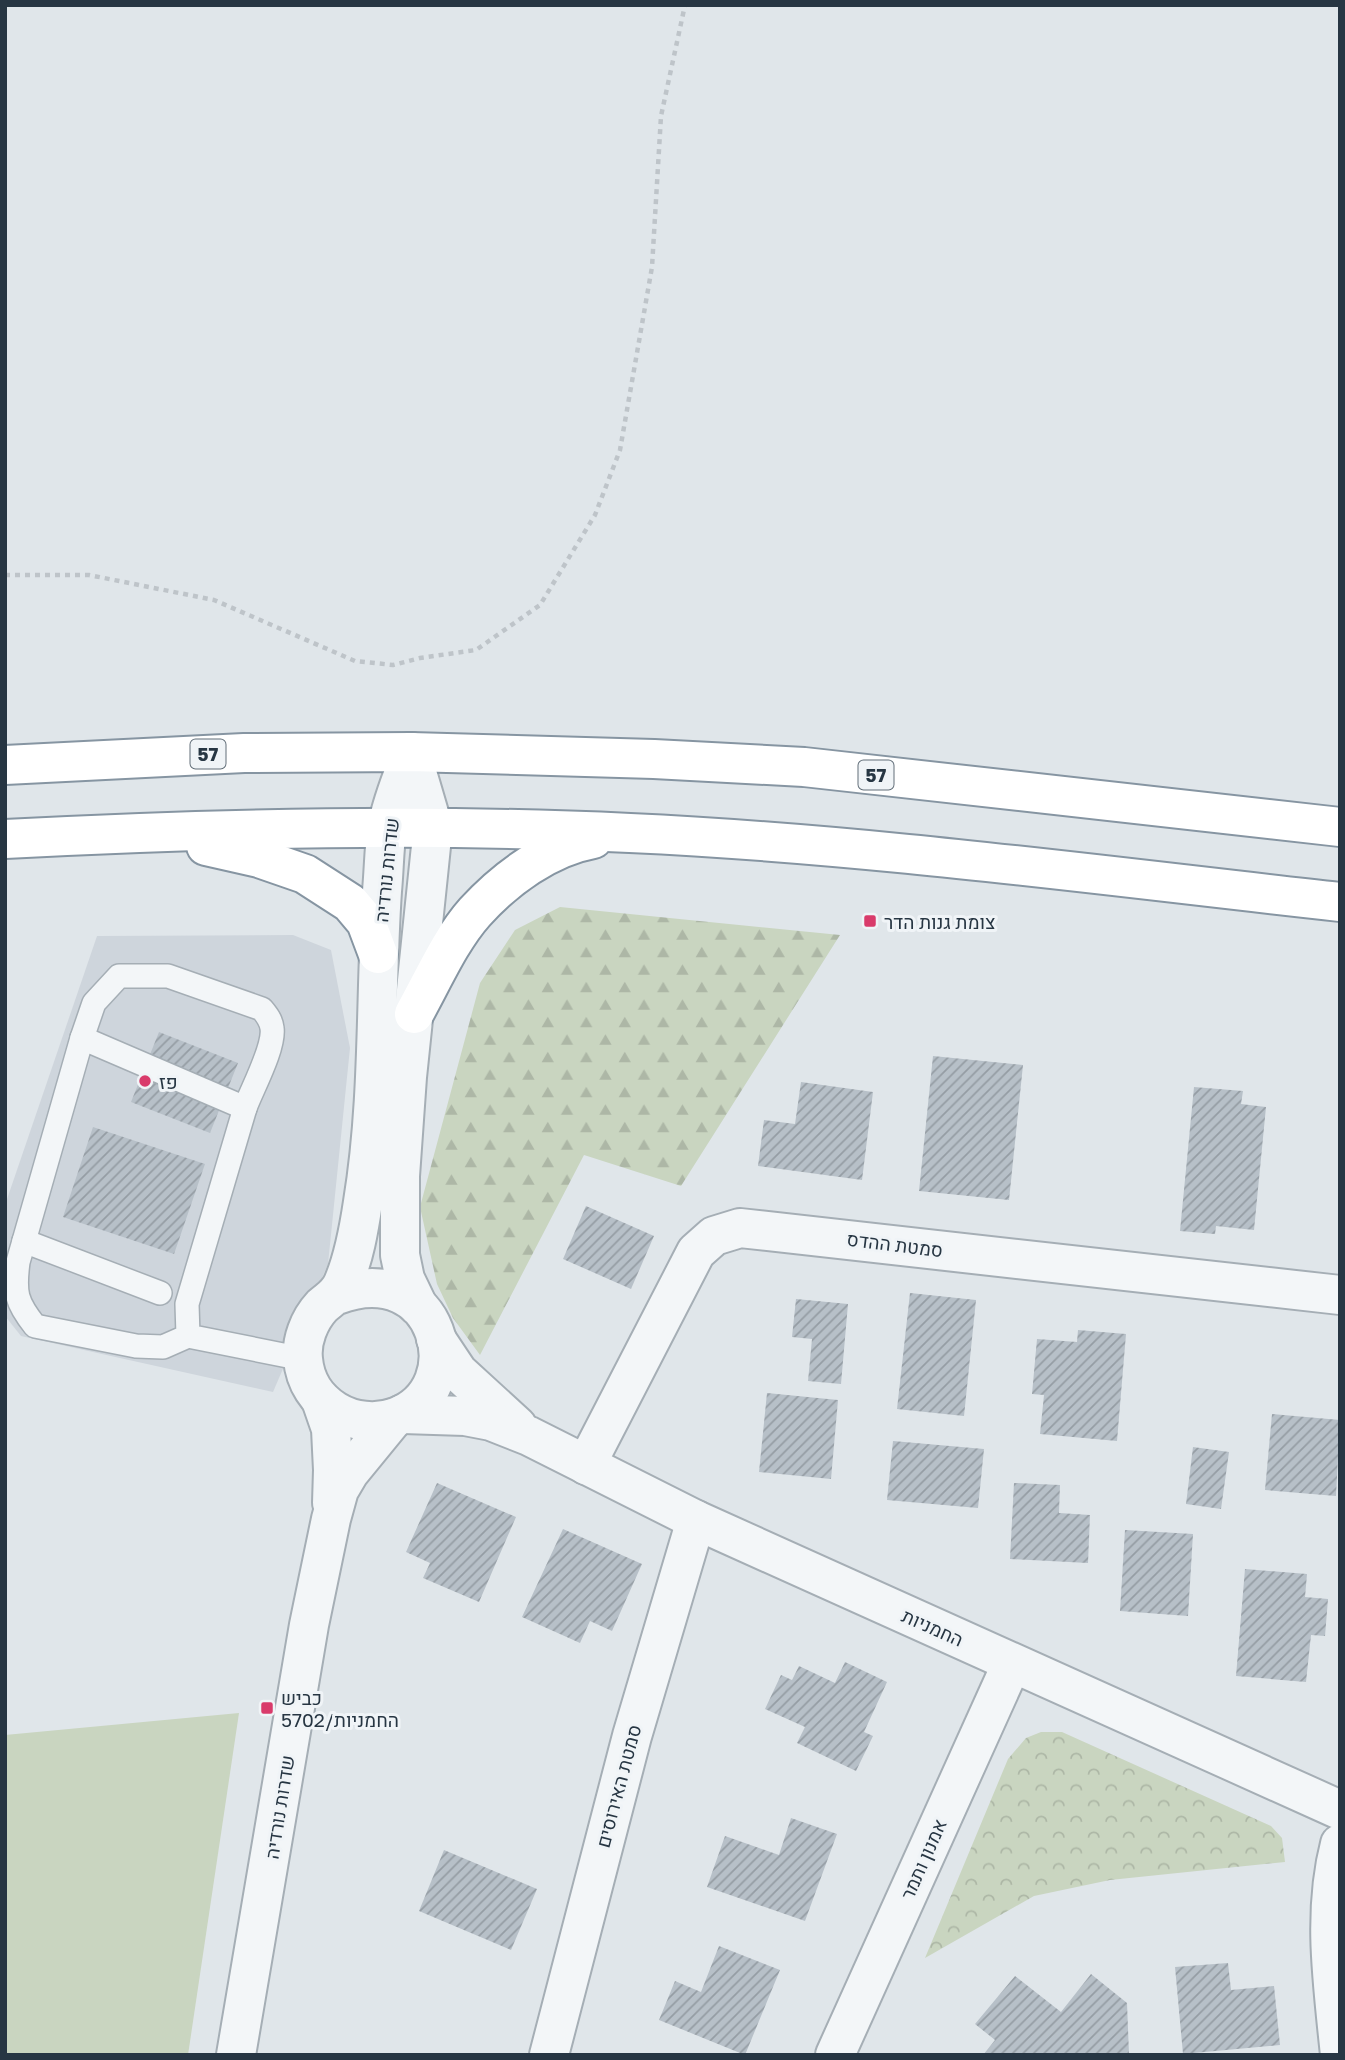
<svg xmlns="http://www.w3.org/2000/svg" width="1345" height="2060" font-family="'Golos Text',Heebo,sans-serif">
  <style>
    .built { fill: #ced5dc }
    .green { fill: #c9d5c0 }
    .forest { fill: url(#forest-firs) }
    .park { fill: url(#park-crowns) }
    .building { fill: url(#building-hatch) }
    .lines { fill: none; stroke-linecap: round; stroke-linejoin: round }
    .service-casing { stroke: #a5aeb5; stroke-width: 26 }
    .minor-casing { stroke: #a5aeb5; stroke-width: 42 }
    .tertiary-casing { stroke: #a5aeb5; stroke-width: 42 }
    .trunk-casing { stroke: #8695a2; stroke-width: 42 }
    .path { stroke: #bec4c9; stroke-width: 4.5; stroke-dasharray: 5 5; stroke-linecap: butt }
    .service { stroke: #f3f6f8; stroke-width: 23 }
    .minor { stroke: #f3f6f8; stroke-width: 38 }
    .tertiary { stroke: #f3f6f8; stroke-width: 38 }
    .trunk { stroke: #fff; stroke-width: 38 }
    .poi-dot { fill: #d93b6b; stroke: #f0f4f7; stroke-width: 2.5 }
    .labels { text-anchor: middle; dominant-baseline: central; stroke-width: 6; stroke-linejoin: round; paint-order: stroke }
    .shield { fill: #f0f4f7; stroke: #636f79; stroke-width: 2 }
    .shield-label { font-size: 18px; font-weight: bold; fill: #273643 }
    .street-label { font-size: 19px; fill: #273643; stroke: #f0f4f7 }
    .poi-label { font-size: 19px; fill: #273643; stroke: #f0f4f7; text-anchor: start }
  </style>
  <defs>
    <pattern id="forest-firs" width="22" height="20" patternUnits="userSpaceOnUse" patternTransform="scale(1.75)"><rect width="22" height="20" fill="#c9d5c0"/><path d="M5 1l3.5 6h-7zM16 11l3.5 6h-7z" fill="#adb7a6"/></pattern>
    <pattern id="park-crowns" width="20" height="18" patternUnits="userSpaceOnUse" patternTransform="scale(1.75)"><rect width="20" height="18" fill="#c9d5c0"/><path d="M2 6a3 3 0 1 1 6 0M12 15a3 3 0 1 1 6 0" fill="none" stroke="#adb7a6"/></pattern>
    <pattern id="building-hatch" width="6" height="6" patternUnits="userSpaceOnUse" patternTransform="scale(1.75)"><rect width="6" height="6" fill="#b7c0c8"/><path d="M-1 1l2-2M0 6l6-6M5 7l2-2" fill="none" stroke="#959da4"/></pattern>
  </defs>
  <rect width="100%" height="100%" fill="#e0e6ea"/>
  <polygon class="built" points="293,935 331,950 350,1048 328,1264 273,1392 21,1336 5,1316 5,1205 97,936"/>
  <polygon class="green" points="239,1713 188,2055 5,2055 5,1735"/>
  <polygon class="forest" points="560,907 840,935 681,1186 584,1155 480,1355 453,1318 437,1284 420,1207 480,983 515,930"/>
  <polygon class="park" points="1041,1732 1062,1732 1271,1826 1282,1838 1285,1862 1110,1880 1034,1896 925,1958 1008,1759 1026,1738"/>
  <g class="building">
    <polygon points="159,1032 238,1063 210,1133 131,1102"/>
    <polygon points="933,1056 1023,1065 1009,1200 919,1191"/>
    <polygon points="801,1082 873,1092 862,1180 758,1166 764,1120 795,1124"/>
    <polygon points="1194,1087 1243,1091 1241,1104 1266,1107 1254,1230 1216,1226 1215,1234 1180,1231"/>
    <polygon points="93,1127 205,1164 174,1254 63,1217"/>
    <polygon points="586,1206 654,1236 631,1289 563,1259"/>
    <polygon points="910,1293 976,1300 964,1416 897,1409"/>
    <polygon points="796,1299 848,1304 841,1384 808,1381 812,1339 792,1337"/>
    <polygon points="1078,1330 1126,1334 1117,1441 1040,1434 1044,1395 1032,1394 1037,1339 1077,1342"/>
    <polygon points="767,1393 838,1400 831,1479 759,1472"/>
    <polygon points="1272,1414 1340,1420 1336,1496 1265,1490"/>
    <polygon points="893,1441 984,1449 978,1508 887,1500"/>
    <polygon points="1193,1447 1229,1452 1221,1509 1186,1504"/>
    <polygon points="437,1483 516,1517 479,1602 423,1578 430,1563 406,1552"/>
    <polygon points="1014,1483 1060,1485 1059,1513 1090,1515 1088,1563 1010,1559"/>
    <polygon points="563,1529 642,1564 612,1631 590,1621 580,1643 522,1617"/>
    <polygon points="1125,1530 1193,1534 1188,1616 1120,1611"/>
    <polygon points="1245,1569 1307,1574 1305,1597 1328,1599 1325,1636 1311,1635 1306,1682 1236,1676"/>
    <polygon points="845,1662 887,1682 864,1732 873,1736 856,1771 797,1743 805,1727 765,1709 781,1675 792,1680 799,1666 835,1683"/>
    <polygon points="791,1818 837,1834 805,1921 707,1887 725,1836 779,1855"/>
    <polygon points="444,1850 537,1889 511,1950 419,1911"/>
    <polygon points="719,1946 780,1970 745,2055 659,2020 675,1981 701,1992"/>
    <polygon points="1228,1963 1231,1990 1274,1986 1280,2045 1183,2054 1175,1967"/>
    <polygon points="1091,1974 1127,2003 1129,2054 983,2055 995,2040 975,2024 1015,1976 1061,2012"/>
  </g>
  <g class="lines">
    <g class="service-casing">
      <g id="service">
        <path d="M82,1038L94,1003L119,976H168L262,1009C267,1015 271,1020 272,1028C275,1047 252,1089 245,1108"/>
        <polyline points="24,1241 160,1293"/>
        <path d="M188,1336L187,1304L245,1108L82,1038L18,1262C14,1293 16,1302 35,1326L136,1346L163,1347L188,1336L303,1359"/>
      </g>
    </g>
    <g class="minor-casing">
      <g id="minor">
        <polyline points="436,1339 458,1372 517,1426"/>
        <polyline points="403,1414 465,1416 491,1421 529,1436 696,1520 1340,1810"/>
        <polyline points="586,1465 696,1252 714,1236 740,1228 1340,1295"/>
        <polyline points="549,2055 632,1736 696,1520"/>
        <polyline points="835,2055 1012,1663"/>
        <path d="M1340,2055C1333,1985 1322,1913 1340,1844"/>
      </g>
    </g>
    <g class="tertiary-casing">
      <g id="tertiary">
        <polyline points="411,752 433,827 407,1077 400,1176 400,1255 405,1279 418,1306"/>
        <path d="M337,1295C439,1257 474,1388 396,1417C354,1432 307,1405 303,1359C301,1341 309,1320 322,1306C331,1298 338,1295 343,1283C354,1258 359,1229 363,1202C380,1099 375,994 382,891C384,870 384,848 387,828C391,803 403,777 411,752"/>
        <polyline points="321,1400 331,1429 333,1470 332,1503"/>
        <polyline points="236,2055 309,1625 331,1519 339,1490 349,1473 394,1418"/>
      </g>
    </g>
    <g class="trunk-casing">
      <g id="trunk">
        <polyline points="5,765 244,753 411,752 654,759 804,767 1340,827"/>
        <path d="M5,839C213,828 422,823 630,833C868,844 1104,876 1340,902"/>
        <polyline points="206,846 259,858 305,874 350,903 366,922 378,954"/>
        <path d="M414,1014C433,980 450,940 475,912C505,879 548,847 593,839"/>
      </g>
    </g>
    <polyline class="path" points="5,575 89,575 214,600 355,661 393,665 420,658 476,650 540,605 595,515 620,450 652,267 661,116 685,5"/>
    <use href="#service" class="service"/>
    <use href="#minor" class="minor"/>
    <use href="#tertiary" class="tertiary"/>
    <use href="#trunk" class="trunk"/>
  </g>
  <g class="poi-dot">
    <rect x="863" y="914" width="14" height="14" rx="3.5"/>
    <circle cx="145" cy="1081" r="7"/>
    <rect x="260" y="1701" width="14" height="14" rx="3.5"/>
  </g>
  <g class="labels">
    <g class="shield">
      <rect x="190.5" y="739.5" width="35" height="29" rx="5"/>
      <rect x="858.5" y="760.5" width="35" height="29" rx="5"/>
    </g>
    <g class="shield-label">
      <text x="208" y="754">57</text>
      <text x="876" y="775">57</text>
    </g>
    <g class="street-label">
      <text transform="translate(386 870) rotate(-84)">שדרות נורדיה</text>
      <text transform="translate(895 1244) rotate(7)">סמטת ההדס</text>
      <text transform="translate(933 1627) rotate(24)">החמניות</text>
      <text transform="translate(618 1786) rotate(-75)">סמטת האירוסים</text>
      <text transform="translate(279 1807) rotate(-81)">שדרות נורדיה</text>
      <text transform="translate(923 1859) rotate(-66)">אמנון ותמר</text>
    </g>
    <g class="poi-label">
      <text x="884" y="921">צומת גנות הדר</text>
      <text x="159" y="1081">פז</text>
      <text x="281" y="1697">כביש<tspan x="281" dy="22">5702/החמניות</tspan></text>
    </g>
  </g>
  <rect width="1345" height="2060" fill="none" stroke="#273643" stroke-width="14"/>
</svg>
